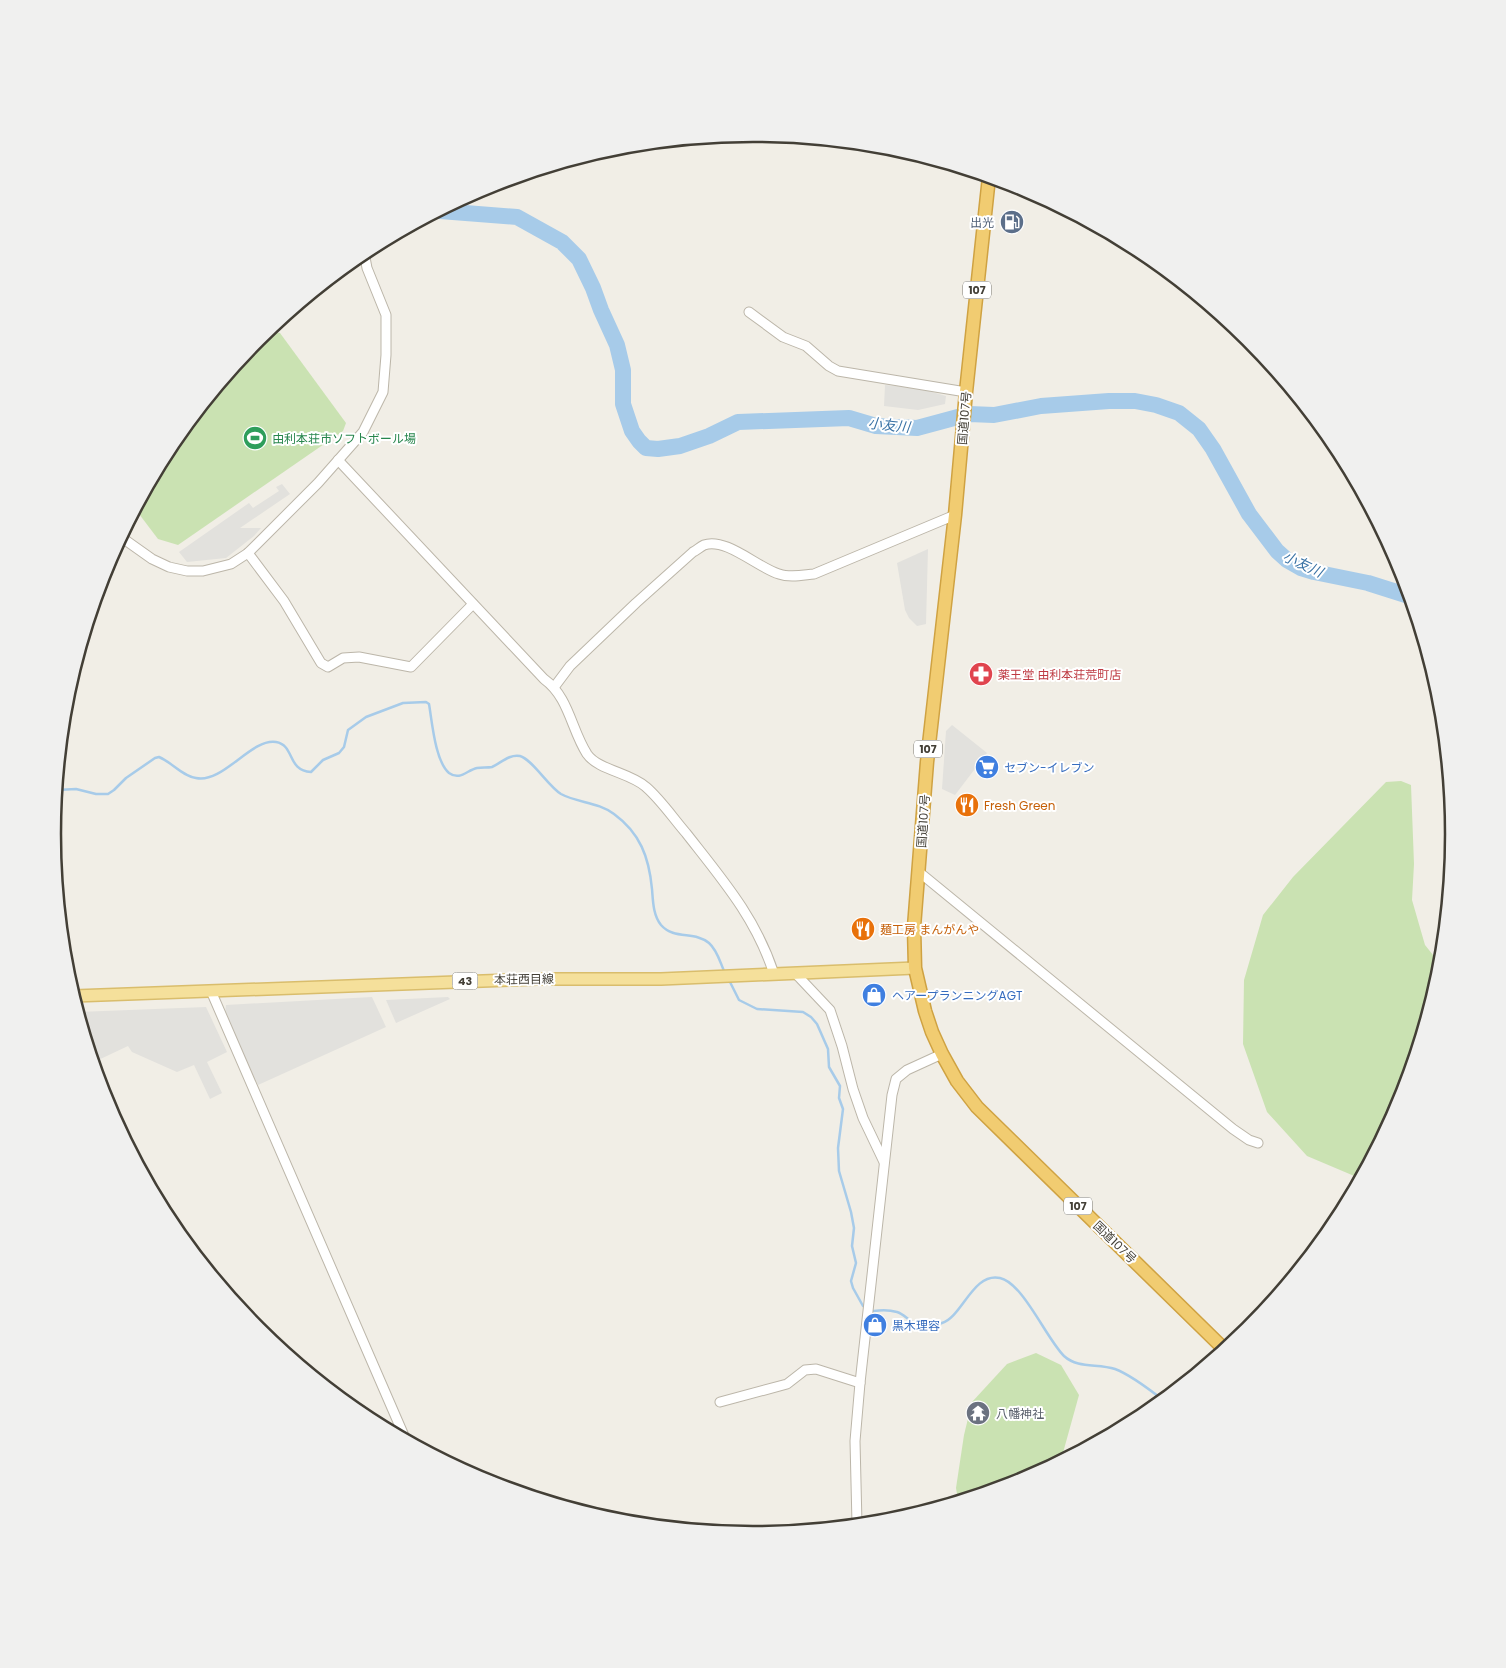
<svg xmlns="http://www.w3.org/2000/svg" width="1506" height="1668" font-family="Poppins,'Noto Sans JP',sans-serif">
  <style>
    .green { fill: #cae2b2 }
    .parking { fill: #e2e1dd }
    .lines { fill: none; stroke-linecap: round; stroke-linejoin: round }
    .stream { stroke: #a7cbe9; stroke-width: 2.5 }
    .river { stroke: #a7cbe9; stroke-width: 16 }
    .minor-casing { stroke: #bcb6a9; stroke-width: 11 }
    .major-casing { stroke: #d9bd6c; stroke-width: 14 }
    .highway-casing { stroke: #cfa242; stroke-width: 15 }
    .minor { stroke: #fff; stroke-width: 9 }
    .major { stroke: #f5e09b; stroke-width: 11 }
    .highway { stroke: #f1cc71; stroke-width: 12 }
    .labels { text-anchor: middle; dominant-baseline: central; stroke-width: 4; stroke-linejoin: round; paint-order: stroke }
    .shield { fill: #fff; stroke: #7b7972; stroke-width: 1 }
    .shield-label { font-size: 11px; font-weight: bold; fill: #433f36 }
    .service-label { font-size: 12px; fill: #4e5e75; stroke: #fff; text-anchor: end }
    .street-label { font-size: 12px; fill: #433f36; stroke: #fff }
    .leisure-label { font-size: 12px; fill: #27864d; stroke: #fff; text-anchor: start }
    .health-label { font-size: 12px; fill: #be3a42; stroke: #fff; text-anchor: start }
    .shop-label { font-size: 12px; fill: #366cbe; stroke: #fff; text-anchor: start }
    .food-label { font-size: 12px; fill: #c56008; stroke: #fff; text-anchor: start }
    .worship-label { font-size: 12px; fill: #5b616d; stroke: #fff; text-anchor: start }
    .water-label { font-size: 14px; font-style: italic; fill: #3972a5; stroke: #fff }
    .rim { fill: none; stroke: #433f36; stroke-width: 2.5 }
  </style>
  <rect width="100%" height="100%" fill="#f1eee6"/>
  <g class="green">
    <polygon points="271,331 280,333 346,423 343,431 178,545 158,539 136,510 171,445 255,342"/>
    <polygon points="1401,781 1411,785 1414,864 1412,900 1425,945 1441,965 1440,971 1400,1102 1359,1178 1307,1156 1267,1112 1243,1044 1244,980 1263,915 1293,877 1386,782"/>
    <polygon points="1036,1353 1061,1365 1079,1395 1061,1460 1021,1481 958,1500 956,1488 964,1435 972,1402 1007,1364"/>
  </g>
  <g class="parking">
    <polygon points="885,385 918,388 946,396 945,404 918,410 884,406"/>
    <polygon points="282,484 290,494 240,528 261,528 254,536 226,558 187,562 179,552 249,503 253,508 279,491 276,487"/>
    <polygon points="928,549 926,624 917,626 909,618 905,610 897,563"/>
    <polygon points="952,725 987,753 955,795 942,789 946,731"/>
    <polygon points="372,997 386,1027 258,1085 225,1013 226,1005"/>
    <polygon points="448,997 450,999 396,1023 386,1000"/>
    <polygon points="206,1007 227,1052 207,1062 222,1093 210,1099 194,1065 177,1072 132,1052 128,1046 94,1062 78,1012"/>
  </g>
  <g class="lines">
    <g class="stream">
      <path d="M57,790L76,789L96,794H108L114,790L126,778L155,758L159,757C173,763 182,776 196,778C223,784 251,738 276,742C295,745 287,771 311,772L323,760L339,753L344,747L348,730L366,717L403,703L426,702L429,704C432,721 435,761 449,773C460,781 467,770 477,768C482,767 487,768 492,767C501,763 509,754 520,756C532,759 548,786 561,794C578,803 598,802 614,814C640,833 649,857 652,889C653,901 653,915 661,925C674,940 695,931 709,943C718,951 720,963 725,973"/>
      <polyline points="729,980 739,1000 757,1009 803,1012 811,1017 817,1024 828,1049 829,1067 840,1086 839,1098 843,1109 838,1148 839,1171 851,1212 854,1228 852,1246 856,1263 851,1281 853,1288 863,1306"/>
      <path d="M874,1311C881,1310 890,1310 897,1312C904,1314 909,1321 916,1324C921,1326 937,1325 942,1323C962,1317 973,1272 1000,1278C1023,1283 1046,1338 1064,1356C1078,1369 1098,1363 1115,1369C1131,1375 1149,1389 1163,1400"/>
    </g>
    <polyline class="river" points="440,211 517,217 562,242 579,259 593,288 601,310 617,345 623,370 623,404 632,431 639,441 646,448 658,449 680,446 709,436 738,422 849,418 876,426 917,428 969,414 994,415 1041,406 1109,401 1135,401 1156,405 1179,413 1199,429 1213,449 1249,514 1277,551 1287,560 1301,568 1314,572 1368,583 1409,596"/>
    <g class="minor-casing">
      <g id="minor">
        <polyline points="749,312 783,337 806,346 829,366 838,371 966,392"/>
        <path d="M338,460L544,679C569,697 571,729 587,754C598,770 631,773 646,787C661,800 673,818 686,833C722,879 756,918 774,974"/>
        <polyline points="121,537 152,559 169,567 187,571 203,571 231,564 248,553 318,483 363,432 383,392 386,355 386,315 367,268 364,252"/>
        <polyline points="248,553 284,601 321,663 328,667 343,658 359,657 411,667 473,604"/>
        <path d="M555,686L570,666L636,603L693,552C697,550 700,547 704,545C726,537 758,568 779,574C790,578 803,575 814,574L955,515"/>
        <polyline points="919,872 1233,1129 1249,1140 1258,1143"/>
        <polyline points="796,974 830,1010 842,1046 853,1089 863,1118 884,1162"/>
        <polyline points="211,991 405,1438"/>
        <polyline points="720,1402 787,1384 805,1370 816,1369 860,1383"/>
        <polyline points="857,1524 855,1441 860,1383 892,1095 896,1079 907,1070 942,1054"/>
      </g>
    </g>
    <g class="major-casing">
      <polyline id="major" points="74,996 537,979 661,979 915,968"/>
    </g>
    <g class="highway-casing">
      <polyline id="highway" points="989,177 966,392 955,515 927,762 914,927 915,968 925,1011 932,1032 942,1054 957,1081 977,1107 1224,1349"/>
    </g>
    <use href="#minor" class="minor"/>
    <use href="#major" class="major"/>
    <use href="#highway" class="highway"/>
  </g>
  <defs>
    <g id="fuel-disc" transform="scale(1.25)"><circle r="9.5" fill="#5c6f8a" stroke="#fff"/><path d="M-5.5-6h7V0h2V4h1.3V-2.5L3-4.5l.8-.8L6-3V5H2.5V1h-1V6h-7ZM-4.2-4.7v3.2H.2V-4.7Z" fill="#fff"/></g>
    <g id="stadium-disc" transform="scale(1.25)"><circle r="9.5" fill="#2e9e5b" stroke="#fff"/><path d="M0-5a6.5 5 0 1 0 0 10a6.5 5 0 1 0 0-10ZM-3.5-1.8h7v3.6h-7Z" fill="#fff"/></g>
    <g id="pharmacy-disc" transform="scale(1.25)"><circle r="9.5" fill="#e0444e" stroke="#fff"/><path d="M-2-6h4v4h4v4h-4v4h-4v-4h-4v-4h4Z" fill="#fff"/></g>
    <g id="supermarket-disc" transform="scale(1.25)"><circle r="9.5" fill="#3f7fe0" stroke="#fff"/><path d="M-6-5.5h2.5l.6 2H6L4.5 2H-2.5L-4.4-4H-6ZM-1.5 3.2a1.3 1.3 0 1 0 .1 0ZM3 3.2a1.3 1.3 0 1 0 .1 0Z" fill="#fff"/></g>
    <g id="restaurant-disc" transform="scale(1.25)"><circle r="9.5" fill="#e8710a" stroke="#fff"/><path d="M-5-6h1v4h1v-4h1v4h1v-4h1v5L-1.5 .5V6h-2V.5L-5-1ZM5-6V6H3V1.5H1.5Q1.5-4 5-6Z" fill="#fff"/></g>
    <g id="shop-disc" transform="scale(1.25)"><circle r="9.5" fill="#3f7fe0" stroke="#fff"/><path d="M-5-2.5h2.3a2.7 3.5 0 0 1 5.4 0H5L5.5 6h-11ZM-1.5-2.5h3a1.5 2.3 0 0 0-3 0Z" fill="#fff"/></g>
    <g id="temple-disc" transform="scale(1.25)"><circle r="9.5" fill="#6b7280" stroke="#fff"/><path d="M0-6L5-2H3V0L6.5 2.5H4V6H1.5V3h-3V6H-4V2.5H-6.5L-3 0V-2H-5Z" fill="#fff"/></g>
  </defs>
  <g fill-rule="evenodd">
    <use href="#fuel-disc" x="1012" y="222"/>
    <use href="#stadium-disc" x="255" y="438"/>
    <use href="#pharmacy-disc" x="981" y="674"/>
    <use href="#supermarket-disc" x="987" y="767"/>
    <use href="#restaurant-disc" x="967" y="805"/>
    <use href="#restaurant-disc" x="863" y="929"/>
    <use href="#shop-disc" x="874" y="995"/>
    <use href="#shop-disc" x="875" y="1325"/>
    <use href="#temple-disc" x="978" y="1413"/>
  </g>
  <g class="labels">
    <g class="shield">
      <rect x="963" y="281.5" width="28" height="17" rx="4"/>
      <rect x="914" y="740.5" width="28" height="17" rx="4"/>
      <rect x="452.5" y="972.5" width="25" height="17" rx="4"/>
      <rect x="1064" y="1197.5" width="28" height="17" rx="4"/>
    </g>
    <g class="shield-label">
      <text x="977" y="290">107</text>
      <text x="928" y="749">107</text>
      <text x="465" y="981">43</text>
      <text x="1078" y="1206">107</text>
    </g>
    <g class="service-label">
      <text x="994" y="222">出光</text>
    </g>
    <g class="street-label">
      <text transform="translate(964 418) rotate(-85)">国道107号</text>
      <text transform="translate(923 821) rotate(-86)">国道107号</text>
      <text transform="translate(524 979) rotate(-1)">本荘西目線</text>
      <text transform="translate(1115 1242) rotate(44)">国道107号</text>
    </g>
    <g class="leisure-label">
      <text x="272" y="438">由利本荘市ソフトボール場</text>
    </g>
    <g class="health-label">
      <text x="998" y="674">薬王堂 由利本荘荒町店</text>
    </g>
    <g class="shop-label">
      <text x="1004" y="767">セブン-イレブン</text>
      <text x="892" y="995">ヘアープランニングAGT</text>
      <text x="892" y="1325">黒木理容</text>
    </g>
    <g class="food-label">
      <text x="984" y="805">Fresh Green</text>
      <text x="880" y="929">麺工房 まんがんや</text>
    </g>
    <g class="worship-label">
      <text x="996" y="1413">八幡神社</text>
    </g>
    <g class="water-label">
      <text transform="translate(889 425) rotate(6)">小友川</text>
      <text transform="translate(1303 564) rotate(25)">小友川</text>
    </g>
  </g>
  <path d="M0 0H1506V1668H0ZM61 834a692 692 0 1 1 1384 0a692 692 0 1 1-1384 0Z" fill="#f0f0ef" fill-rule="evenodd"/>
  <path class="rim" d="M61 834a692 692 0 1 1 1384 0a692 692 0 1 1-1384 0Z"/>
</svg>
